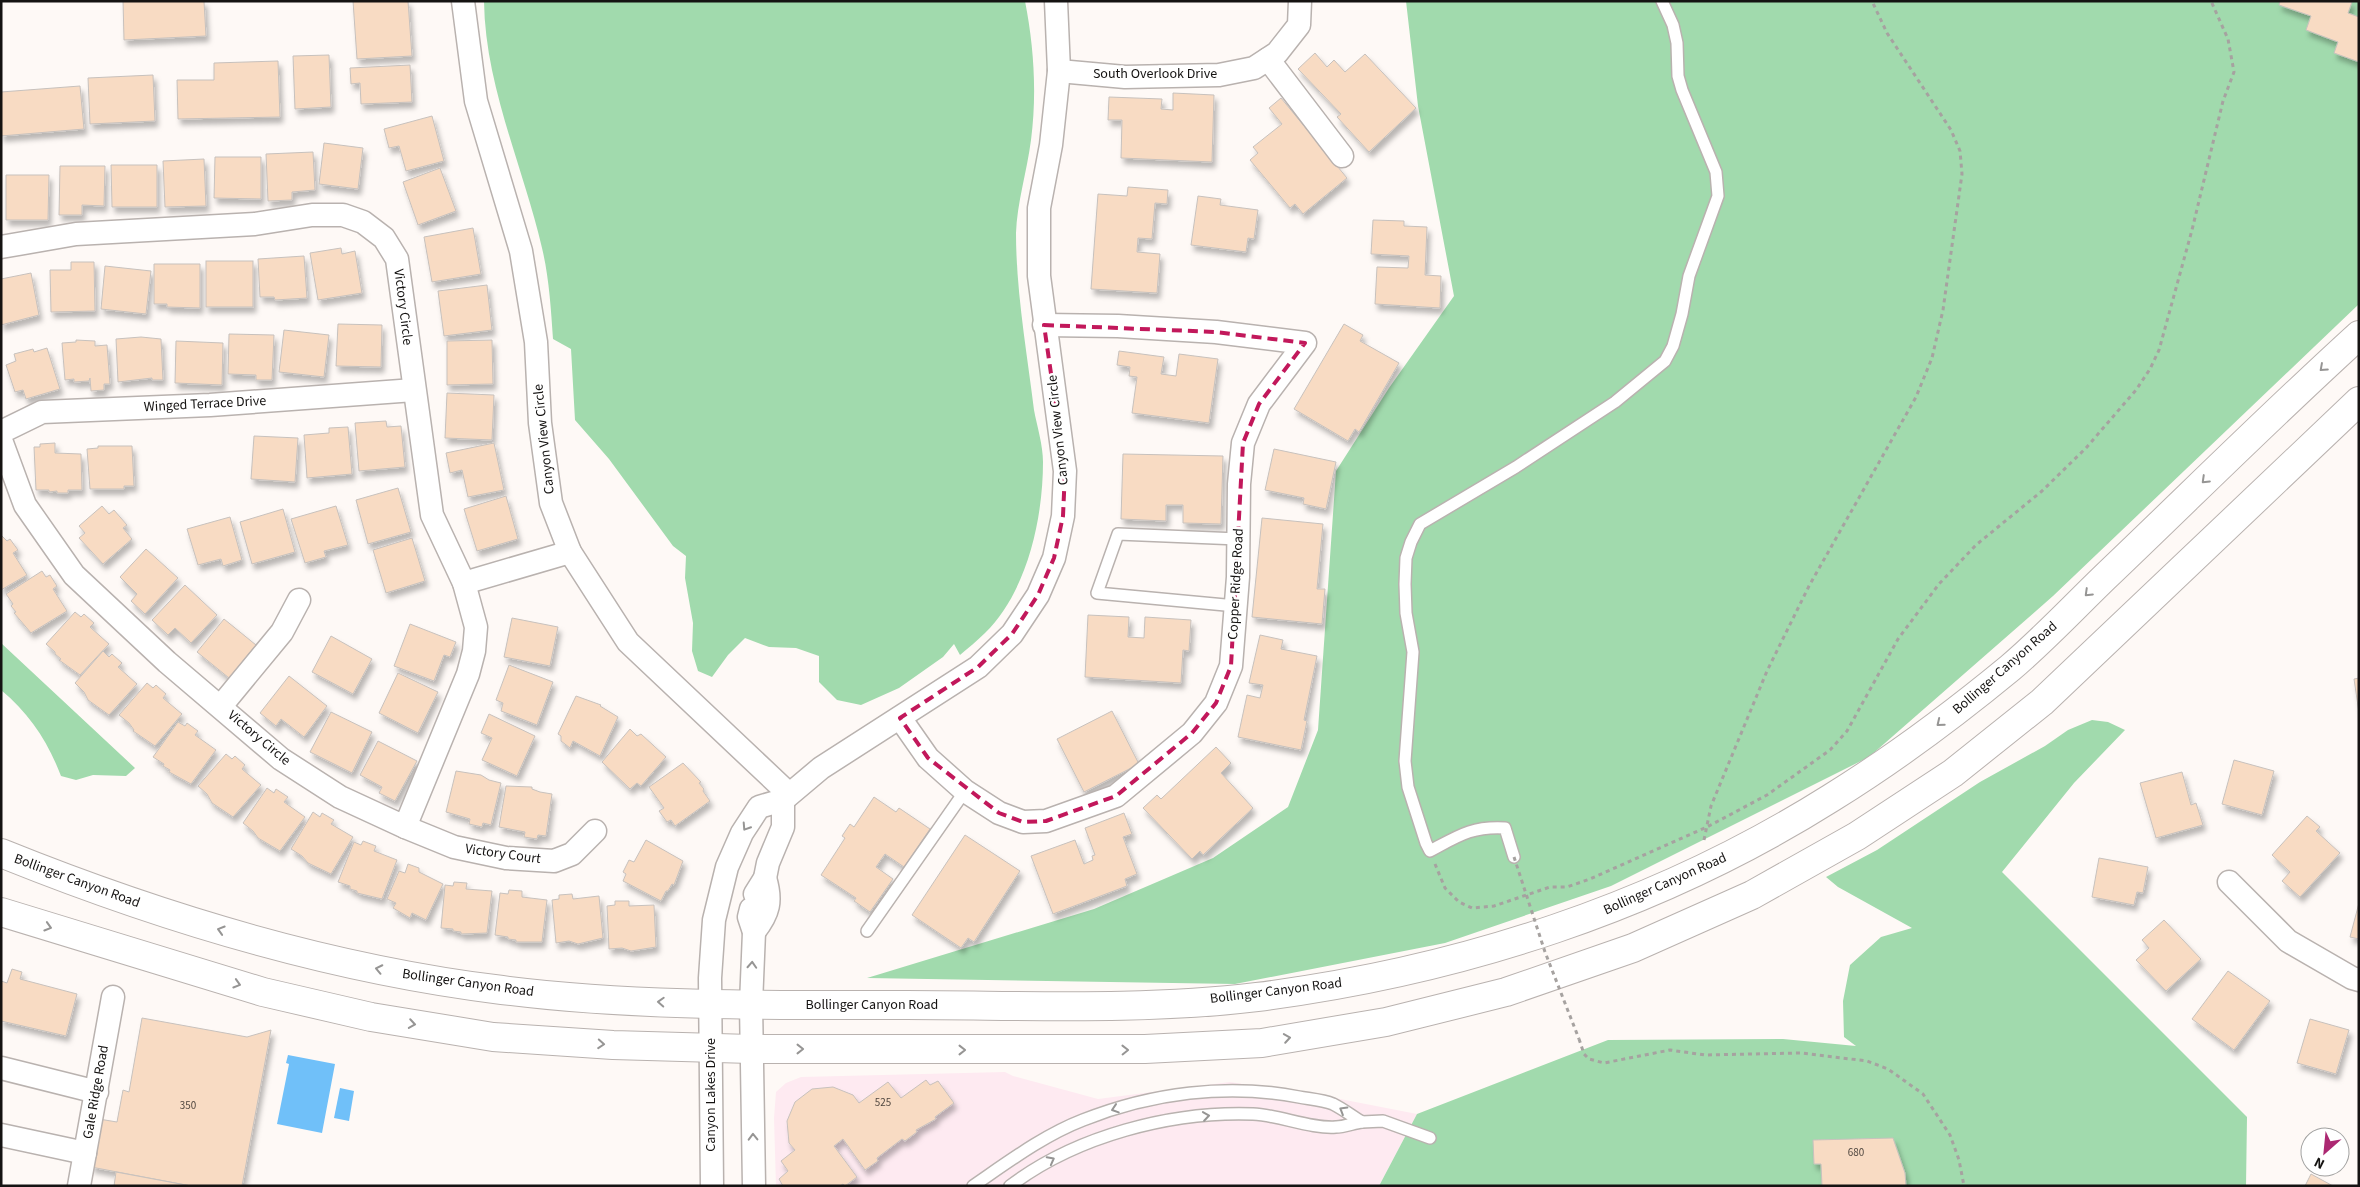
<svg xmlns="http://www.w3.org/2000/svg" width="2360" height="1187" font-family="'Source Sans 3',sans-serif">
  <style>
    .commercial { fill: #feeaf1 }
    .green { fill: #a1daad }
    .water { fill: #70c0f9 }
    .building { fill: #f8dbc3; stroke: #c7c1bd; filter: url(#shadow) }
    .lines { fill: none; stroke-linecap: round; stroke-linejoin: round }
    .lane-casing { stroke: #b9b2af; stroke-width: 14 }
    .street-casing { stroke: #b9b2af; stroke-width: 25 }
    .secondary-casing { stroke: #b9b2af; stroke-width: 30 }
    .path { stroke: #a6a2a0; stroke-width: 3; stroke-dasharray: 4 4; stroke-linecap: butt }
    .lane { stroke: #fff; stroke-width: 11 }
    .street { stroke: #fff; stroke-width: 22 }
    .secondary { stroke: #fff; stroke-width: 28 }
    .path-bridge { stroke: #a6a2a0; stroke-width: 3; stroke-dasharray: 4 4; stroke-linecap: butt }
    .oneway { stroke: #969594 }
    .marked { fill: none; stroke: #c2185b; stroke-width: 4; stroke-dasharray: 10 6; stroke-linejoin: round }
    .labels { text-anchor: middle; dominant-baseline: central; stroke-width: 5; stroke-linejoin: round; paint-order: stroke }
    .number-label { font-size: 11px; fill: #4e453e }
    .street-label { font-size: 14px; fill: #151312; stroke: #fff }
  </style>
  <defs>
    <filter id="shadow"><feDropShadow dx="3" dy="5.5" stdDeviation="2.5" flood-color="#0004"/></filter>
  </defs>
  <rect width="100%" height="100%" fill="#fef9f6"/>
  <polygon class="commercial" points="1005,1072 1013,1076 1098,1099 1230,1082 1335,1098 1417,1114 1379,1186 776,1186 774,1118 776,1092 786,1083 801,1077"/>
  <g class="green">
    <path d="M484,1H1025C1034,47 1037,94 1031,140C1027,171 1017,203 1016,233C1016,292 1027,352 1034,410C1037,426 1043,445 1043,462C1043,519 1027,592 985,633C977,641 968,648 960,655L954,644L943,657L899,688L861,705L837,700L819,682V656L796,648L769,647L745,638L728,655L712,677L698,671L692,651L693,623L685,578L686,556L673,546L609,459L575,420L571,349L553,339C551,309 549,277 542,248C523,166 485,86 484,1Z"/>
    <polygon points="1406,1 2359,1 2359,304 2053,596 1869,757 1611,886 1445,943 1235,984 867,978 1094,909 1213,858 1288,807 1318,730 1336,471 1389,388 1454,296 1418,106"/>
    <path d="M1,643L135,768L126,776L93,775L76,780L61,776C48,742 30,714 1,690Z"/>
    <polygon points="2092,720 2108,722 2125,730 2074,783 2002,872 2247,1117 2246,1186 1379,1186 1417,1114 1608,1040 1783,1039 1856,1046 1844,1037 1843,1001 1850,965 1881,937 1912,928 1838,887 1826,877 1877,850 1980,782 2045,746 2068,730"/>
  </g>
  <g class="water">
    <polygon points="288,1055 335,1064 322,1133 277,1124 289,1064 286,1063"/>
    <polygon points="340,1088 354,1091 349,1121 334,1118"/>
  </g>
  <g class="building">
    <polygon points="123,1 204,1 206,36 124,40"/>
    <polygon points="353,1 408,1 412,56 357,59"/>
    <polygon points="2280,1 2352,2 2348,13 2359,17 2359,62 2334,53 2338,42 2306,30 2311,16 2279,5"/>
    <polygon points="1315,53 1327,67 1334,60 1345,72 1365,54 1416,108 1369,152 1337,117 1341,114 1298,69"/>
    <polygon points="329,55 331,107 295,109 293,56"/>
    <polygon points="278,61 280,117 178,119 177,80 214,80 214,63"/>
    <polygon points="410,65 412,102 361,104 360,83 351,84 350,68"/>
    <polygon points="153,75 155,121 90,124 88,78"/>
    <polygon points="80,86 84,129 1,136 1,92"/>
    <polygon points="1173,93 1214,95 1212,162 1121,158 1122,120 1108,120 1109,97 1162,99 1161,109 1173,110"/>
    <polygon points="1281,98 1347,178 1303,214 1295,204 1290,208 1250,160 1258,153 1253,147 1282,124 1269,108"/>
    <polygon points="432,116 444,161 406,171 399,146 389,148 384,129"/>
    <polygon points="324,143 363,148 358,189 319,184"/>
    <polygon points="313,152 315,190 292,192 292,200 268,201 266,154"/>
    <polygon points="215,157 261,157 261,199 214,198"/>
    <polygon points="204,159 206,206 165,207 163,161"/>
    <polygon points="111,165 157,165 157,207 112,207"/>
    <polygon points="60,166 105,166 104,206 82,205 82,215 59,215"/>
    <polygon points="440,168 456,211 418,225 403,182"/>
    <polygon points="6,175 49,175 48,220 6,220"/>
    <polygon points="1128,187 1168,190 1167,204 1155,203 1152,239 1138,238 1137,252 1160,254 1157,293 1091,289 1098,194 1127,196"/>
    <polygon points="1198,196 1221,199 1220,205 1258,210 1254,239 1248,238 1246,252 1191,245"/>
    <polygon points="1373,220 1404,221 1404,226 1427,227 1425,275 1441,276 1440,308 1375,304 1377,267 1408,268 1409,256 1371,254"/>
    <polygon points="473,228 481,274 432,282 424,237"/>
    <polygon points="341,248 342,254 355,251 362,293 318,300 310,253"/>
    <polygon points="304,256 307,298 275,300 274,297 260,297 258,259"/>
    <rect x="206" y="261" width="47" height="46"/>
    <polygon points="71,262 94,262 95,311 51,312 50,270 71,270"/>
    <polygon points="154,264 200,264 200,308 167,307 167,304 154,304"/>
    <polygon points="105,266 151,271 146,314 101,309"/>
    <polygon points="31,273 39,315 1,325 1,279"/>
    <polygon points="487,285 492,330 444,336 438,291"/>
    <polygon points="338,324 382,325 381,367 336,366"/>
    <polygon points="1344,324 1363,335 1360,341 1399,363 1359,432 1355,429 1348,441 1294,409"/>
    <polygon points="284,330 329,335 324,377 279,372"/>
    <polygon points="229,334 274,335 272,380 256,380 256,375 228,374"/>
    <polygon points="141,337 161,339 163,380 152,380 152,378 118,382 116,339"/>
    <polygon points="76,340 95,341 95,346 107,345 110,384 104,384 104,390 91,391 90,378 89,381 74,382 74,379 65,380 62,343 76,342"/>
    <polygon points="492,340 493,384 447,385 447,341"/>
    <polygon points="176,341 223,343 222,385 175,383"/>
    <polygon points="47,348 60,389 26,399 23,390 15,392 6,365 16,361 14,354 33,349 34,352"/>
    <polygon points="1119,351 1164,357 1161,374 1176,376 1179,354 1218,359 1209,423 1132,413 1137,377 1129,376 1130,367 1117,365"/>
    <polygon points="447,393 494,395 492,440 445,438"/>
    <polygon points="386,421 387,427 401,426 405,467 359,471 355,423"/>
    <polygon points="348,427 352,474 307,478 304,435 329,433 329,428"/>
    <polygon points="254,436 298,438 295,482 251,479"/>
    <polygon points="55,443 55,453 81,454 82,490 68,490 68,493 57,493 57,491 49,492 49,490 36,490 34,447 40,447 40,444"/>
    <polygon points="494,443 504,490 468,497 462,470 450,473 446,453"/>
    <polygon points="98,446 132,446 134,486 124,486 124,489 90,489 87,449 98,448"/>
    <polygon points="1274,449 1336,462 1326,509 1303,504 1304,498 1265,490"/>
    <polygon points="1123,454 1223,456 1221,524 1183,523 1183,505 1166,505 1166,521 1121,519"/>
    <polygon points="398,488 411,532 368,544 356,500"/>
    <polygon points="506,496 518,539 477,551 464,509"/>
    <polygon points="102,506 109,514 114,510 127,525 123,528 132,539 103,564 79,538 85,533 79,526"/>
    <polygon points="336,506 348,545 324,551 326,557 305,563 291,519"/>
    <polygon points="283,509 295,552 252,564 240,522"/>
    <polygon points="230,517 242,560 223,566 221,559 198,565 187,529"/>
    <polygon points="1262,518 1323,524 1317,589 1325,589 1322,624 1252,617"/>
    <polygon points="1,535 7,541 10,539 18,550 13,553 27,575 1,590"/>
    <polygon points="412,538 425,581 386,593 373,550"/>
    <polygon points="146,549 178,578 145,614 131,601 137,594 120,577"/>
    <polygon points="42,571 46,577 50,575 57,586 53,589 67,611 31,633 14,613 16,612 11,606 13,604 6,594"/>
    <polygon points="185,585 217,615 191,643 175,628 168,635 152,620"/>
    <polygon points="75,612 81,617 84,614 94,623 90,627 109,644 80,675 59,660 61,659 55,654 55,652 46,644"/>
    <polygon points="1088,615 1129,617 1128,637 1144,638 1145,617 1191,620 1189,651 1183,650 1181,683 1085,677"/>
    <polygon points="512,618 558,627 550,666 504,657"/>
    <polygon points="224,619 256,645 229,678 197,652"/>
    <polygon points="410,624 456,642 450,657 444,655 434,681 394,666"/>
    <polygon points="1260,635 1283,640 1281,649 1317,656 1304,720 1307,721 1301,750 1238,737 1247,695 1260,698 1263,685 1249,683"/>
    <polygon points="331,636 372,659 353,694 312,672"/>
    <polygon points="103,651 109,657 112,654 122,663 118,667 137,684 109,715 88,700 84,692 75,683"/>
    <polygon points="509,665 553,682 537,725 501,711 503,703 496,700"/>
    <polygon points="398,673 438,692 418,733 379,713"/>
    <polygon points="289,676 327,706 304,737 281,719 276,726 260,713"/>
    <polygon points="2359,678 2359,713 2354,679"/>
    <polygon points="147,683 153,688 156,685 166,694 163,698 182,714 155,746 133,731 134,730 129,723 119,715"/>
    <polygon points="576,696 601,705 600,706 618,717 600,756 573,741 570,748 561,741 561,736 558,734"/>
    <polygon points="1112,711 1139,764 1084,792 1057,739"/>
    <polygon points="331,712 372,732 352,773 310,752"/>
    <polygon points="489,714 535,736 517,776 482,760 492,738 481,733"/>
    <polygon points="178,722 185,726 187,723 198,731 195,735 216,750 191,784 169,772 170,770 163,766 164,764 153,757"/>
    <polygon points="630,729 637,736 641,734 666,757 641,786 637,783 630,789 602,762"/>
    <polygon points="378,741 417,761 395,801 379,793 382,787 360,775"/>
    <polygon points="1216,747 1231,763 1221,773 1253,808 1203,855 1200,851 1192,859 1143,808 1157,795 1161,799"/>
    <polygon points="226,754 232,759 235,756 245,765 242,769 261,785 233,817 212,803 207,794 198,786"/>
    <polygon points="2234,760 2274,771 2262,815 2222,804"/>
    <polygon points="683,763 701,782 699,783 704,789 703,791 710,801 675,826 671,820 667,822 659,811 664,808 649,787"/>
    <polygon points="456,771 481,775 489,780 501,783 491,825 483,823 482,827 469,824 470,819 446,812"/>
    <polygon points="2182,772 2191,805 2196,803 2203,825 2156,838 2140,783"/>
    <polygon points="506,786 532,787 532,789 540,792 552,794 546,836 538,835 537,839 524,837 525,832 499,827"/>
    <polygon points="267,788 274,793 276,789 288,797 284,802 305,817 280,851 258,838 253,831 243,823"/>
    <polygon points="874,797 896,812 899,808 930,829 904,867 885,854 876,867 893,879 870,912 854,901 856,898 821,875 845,838 842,836 850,824 854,827"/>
    <polygon points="313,812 320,817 322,813 334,820 331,824 353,837 331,874 308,863 302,856 291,849"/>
    <polygon points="1124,813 1132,834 1123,837 1137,874 1125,879 1127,886 1053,914 1031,856 1075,840 1084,864 1093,860 1092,856 1095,855 1085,828"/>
    <polygon points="2307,816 2320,827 2316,831 2340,853 2300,897 2282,881 2290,872 2272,855"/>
    <polygon points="965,835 1020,871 974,942 968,938 961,948 912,915"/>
    <polygon points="646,840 683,861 674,885 672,884 668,891 666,891 661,901 623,881 626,874 623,872 629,860 634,862"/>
    <polygon points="363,841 376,846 374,851 397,860 382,899 357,893 357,891 350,889 350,886 338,882 354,842 361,845"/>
    <polygon points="2099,858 2148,867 2143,893 2137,892 2134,905 2092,897"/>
    <polygon points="408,864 419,868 419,872 443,884 426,920 412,913 410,918 393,908 396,903 387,899 399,871 405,873"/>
    <polygon points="454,882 467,883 466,889 492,891 487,933 461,934 461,932 453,931 453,929 441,928 445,885 453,886"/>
    <polygon points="509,890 522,891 522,897 547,900 542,942 516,942 516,940 508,939 508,937 495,935 500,893 508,894"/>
    <polygon points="572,894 573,899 599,896 603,938 578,944 569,941 556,943 552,900 559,899 559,895"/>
    <polygon points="615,901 629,901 629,906 654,905 656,947 631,951 622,948 609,949 607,906 615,905"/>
    <polygon points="2359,903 2359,939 2350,937"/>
    <polygon points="2164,920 2201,959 2166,991 2136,960 2149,948 2142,940"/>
    <polygon points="12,969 22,972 20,979 77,994 66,1036 1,1021 1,981 7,983"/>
    <polygon points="2228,971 2270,1001 2234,1050 2192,1019"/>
    <polygon points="142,1018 247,1037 271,1030 242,1186 191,1186 91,1167 99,1119 117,1122 123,1090 129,1092"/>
    <polygon points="2310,1019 2349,1030 2336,1074 2297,1063"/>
    <polygon points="926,1080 930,1085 938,1081 954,1103 935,1117 936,1119 916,1130 917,1132 905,1141 902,1139 877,1158 878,1161 865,1170 843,1139 834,1146 857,1177 845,1186 843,1184 840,1186 783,1186 779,1179 788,1171 781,1161 795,1150 789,1143 787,1121 795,1102 812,1089 833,1087 853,1095 859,1103 888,1082 901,1098"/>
    <polygon points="1893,1138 1905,1173 1906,1186 1822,1186 1821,1164 1814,1164 1813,1140"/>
    <polygon points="116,1172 191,1186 114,1186"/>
    <polygon points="2311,1174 2333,1186 2305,1186"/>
  </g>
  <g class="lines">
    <g class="lane-casing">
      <g id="lane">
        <polyline points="1236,606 1097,593 1118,534 1238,539"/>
        <path d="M1514,857L1505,828C1472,826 1458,836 1430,851L1426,843L1408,787L1405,761L1413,652L1406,613L1405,584L1406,558L1411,542L1420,524L1516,467L1615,402L1665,361L1673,346L1682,314L1689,276L1718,196L1716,172L1682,90L1678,76L1677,43L1673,25L1662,1"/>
        <polyline points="867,931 965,791"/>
        <polyline points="1362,1122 1383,1121 1430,1138"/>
        <path d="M973,1186C1008,1162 1044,1135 1083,1120C1151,1093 1227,1083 1299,1097C1310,1099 1323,1100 1333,1104C1343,1109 1352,1116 1362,1122C1354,1123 1344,1127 1336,1127C1311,1129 1279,1115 1253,1114C1171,1111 1076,1136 1010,1186"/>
      </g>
    </g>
    <g class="street-casing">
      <g id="street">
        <polyline points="463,1 476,101 521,251 536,342 540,423 551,503 570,552 628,642 789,794"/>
        <polyline points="1268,59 1342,156"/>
        <polyline points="1059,71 1125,77 1219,75 1254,68 1277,53 1299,25 1300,1"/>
        <polyline points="1,247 76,234 255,224 312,215 343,215 363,222 384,238 397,259 432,515 464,583 476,627 474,651 468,674 405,827"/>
        <polyline points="1,432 42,412 210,405 414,390"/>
        <polyline points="1,440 25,505 74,575 167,662 281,759 340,797 405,827 454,847 506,858 554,861 572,854 595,831"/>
        <polyline points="464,583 570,552"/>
        <polyline points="221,706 282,632 299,600"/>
        <polyline points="900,718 928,758 965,791 999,813 1023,822 1046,821 1116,796 1192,733 1216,703 1231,666 1238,577 1239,484 1243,443 1259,404 1305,343 1216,332 1118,326 1044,325"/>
        <polyline points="2229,882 2288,941 2352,978 2359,980"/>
        <polyline points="755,894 765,878 768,863 783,827 783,800"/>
        <polyline points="751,909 749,917 754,932 751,1004 754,1186"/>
        <path d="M754,932C769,913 772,901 765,878"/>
        <polyline points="1,1068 97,1092"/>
        <polyline points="1,1135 85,1153"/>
        <polyline points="79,1186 113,997"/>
        <polyline points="712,1186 710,978 714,920 727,867 742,833 759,807 783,800 821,768 978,667 1012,634 1038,595 1054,558 1063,516 1065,471 1039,276 1039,208 1051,145 1059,71 1056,1"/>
      </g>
    </g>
    <g class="secondary-casing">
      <g id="secondary">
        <path d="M1,853C162,918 330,969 502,990C636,1007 771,1005 906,1005C1022,1005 1141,1011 1257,997C1460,971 1658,907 1831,798C1894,759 1953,715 2010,668C2043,640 2073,608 2104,578C2189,497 2272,414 2359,335"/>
        <polyline points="1,912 263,992 371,1017 493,1037 613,1045 751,1049 1145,1049 1262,1043 1386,1022 1506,992 1633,948 1752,895 1857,836 1953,773 2042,702 2359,401"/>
      </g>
    </g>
    <g class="path">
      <polyline points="1704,840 1711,806 1767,671 1809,586 1916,397 1932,358 1943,310 1962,174 1960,151 1951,130 1887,33 1872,1"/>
      <polyline points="1435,864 1445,888 1459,902 1472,908 1494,906 1550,887 1567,887 1590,879 1707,827 1767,795 1830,750 1847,731 1898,639 1939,584 1976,545 2042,491 2086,448 2136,390 2150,369 2159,350 2192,230 2223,101 2234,72 2228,39 2211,1"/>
      <polyline points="1579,1039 1584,1054 1589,1059 1604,1063 1670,1050 1705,1055 1801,1053 1867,1061 1888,1069 1923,1094 1950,1135 1959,1160 1964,1186"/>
    </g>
    <use href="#lane" class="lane"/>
    <use href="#street" class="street"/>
    <use href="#secondary" class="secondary"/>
    <polyline class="path-bridge" points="1514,857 1545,952 1579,1039"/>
  </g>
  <defs><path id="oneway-chevron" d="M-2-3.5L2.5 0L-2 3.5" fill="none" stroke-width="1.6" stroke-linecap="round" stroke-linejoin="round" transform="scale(1.25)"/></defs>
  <g class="oneway">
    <use href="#oneway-chevron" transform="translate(2323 368) rotate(138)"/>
    <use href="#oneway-chevron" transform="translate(2205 480) rotate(136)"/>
    <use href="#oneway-chevron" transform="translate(2088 593) rotate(136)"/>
    <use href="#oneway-chevron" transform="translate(1940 723) rotate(141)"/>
    <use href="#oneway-chevron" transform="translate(746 827) rotate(123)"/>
    <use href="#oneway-chevron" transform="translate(48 927) rotate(17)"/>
    <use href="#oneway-chevron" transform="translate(221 930) rotate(-163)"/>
    <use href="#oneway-chevron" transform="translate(752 965) rotate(-87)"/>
    <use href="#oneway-chevron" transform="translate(379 969) rotate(-168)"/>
    <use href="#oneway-chevron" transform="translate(237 984) rotate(17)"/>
    <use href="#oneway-chevron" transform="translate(661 1002) rotate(-177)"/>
    <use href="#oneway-chevron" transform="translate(412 1024) rotate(9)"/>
    <use href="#oneway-chevron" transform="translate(1287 1038) rotate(-9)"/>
    <use href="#oneway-chevron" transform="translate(601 1044) rotate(4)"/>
    <use href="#oneway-chevron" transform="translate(800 1049)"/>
    <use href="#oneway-chevron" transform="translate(962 1050)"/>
    <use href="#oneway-chevron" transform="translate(1125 1050) rotate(-1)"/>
    <use href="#oneway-chevron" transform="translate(1115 1109) rotate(162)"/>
    <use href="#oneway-chevron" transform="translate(1343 1110) rotate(-149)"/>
    <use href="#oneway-chevron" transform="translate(1206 1116) rotate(-8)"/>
    <use href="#oneway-chevron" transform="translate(753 1137) rotate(-91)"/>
    <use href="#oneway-chevron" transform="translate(1051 1160) rotate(-28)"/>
  </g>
  <path class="marked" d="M1044,325L1216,332L1305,343L1259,404L1243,443L1231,666L1216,703L1192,733L1116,796L1046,821L1023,822L999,813L928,758L900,718L978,667L1012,634L1038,595L1054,558L1063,516L1065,471Z"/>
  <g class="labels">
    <g class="number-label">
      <text x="883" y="1102">525</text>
      <text x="188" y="1105">350</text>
      <text x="1856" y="1152">680</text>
    </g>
    <g class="street-label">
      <text x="1155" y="74">South Overlook Drive</text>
      <text transform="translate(403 307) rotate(83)">Victory Circle</text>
      <text transform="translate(205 404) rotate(-3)">Winged Terrace Drive</text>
      <text transform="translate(1058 430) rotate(-96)">Canyon View Circle</text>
      <text transform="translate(544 439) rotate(-96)">Canyon View Circle</text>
      <text transform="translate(1236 584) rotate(-87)">Copper Ridge Road</text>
      <text transform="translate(2005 668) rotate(-41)">Bollinger Canyon Road</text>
      <text transform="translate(259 738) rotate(40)">Victory Circle</text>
      <text transform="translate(503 854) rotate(8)">Victory Court</text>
      <text transform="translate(77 881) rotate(20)">Bollinger Canyon Road</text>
      <text transform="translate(1665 884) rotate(-24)">Bollinger Canyon Road</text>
      <text transform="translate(468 983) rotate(8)">Bollinger Canyon Road</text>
      <text transform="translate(1276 991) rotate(-7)">Bollinger Canyon Road</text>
      <text x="872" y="1005">Bollinger Canyon Road</text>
      <text transform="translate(96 1092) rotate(-80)">Gale Ridge Road</text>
      <text transform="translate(711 1095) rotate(-90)">Canyon Lakes Drive</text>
    </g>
  </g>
  <rect width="2360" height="1187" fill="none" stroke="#151312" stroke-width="5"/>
  <g transform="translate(2325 1152) rotate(207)"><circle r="24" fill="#ffffff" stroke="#a1a1a0"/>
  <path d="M0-4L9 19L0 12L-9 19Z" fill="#ac2872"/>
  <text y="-8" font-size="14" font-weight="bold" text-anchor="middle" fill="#151312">N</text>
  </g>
</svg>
